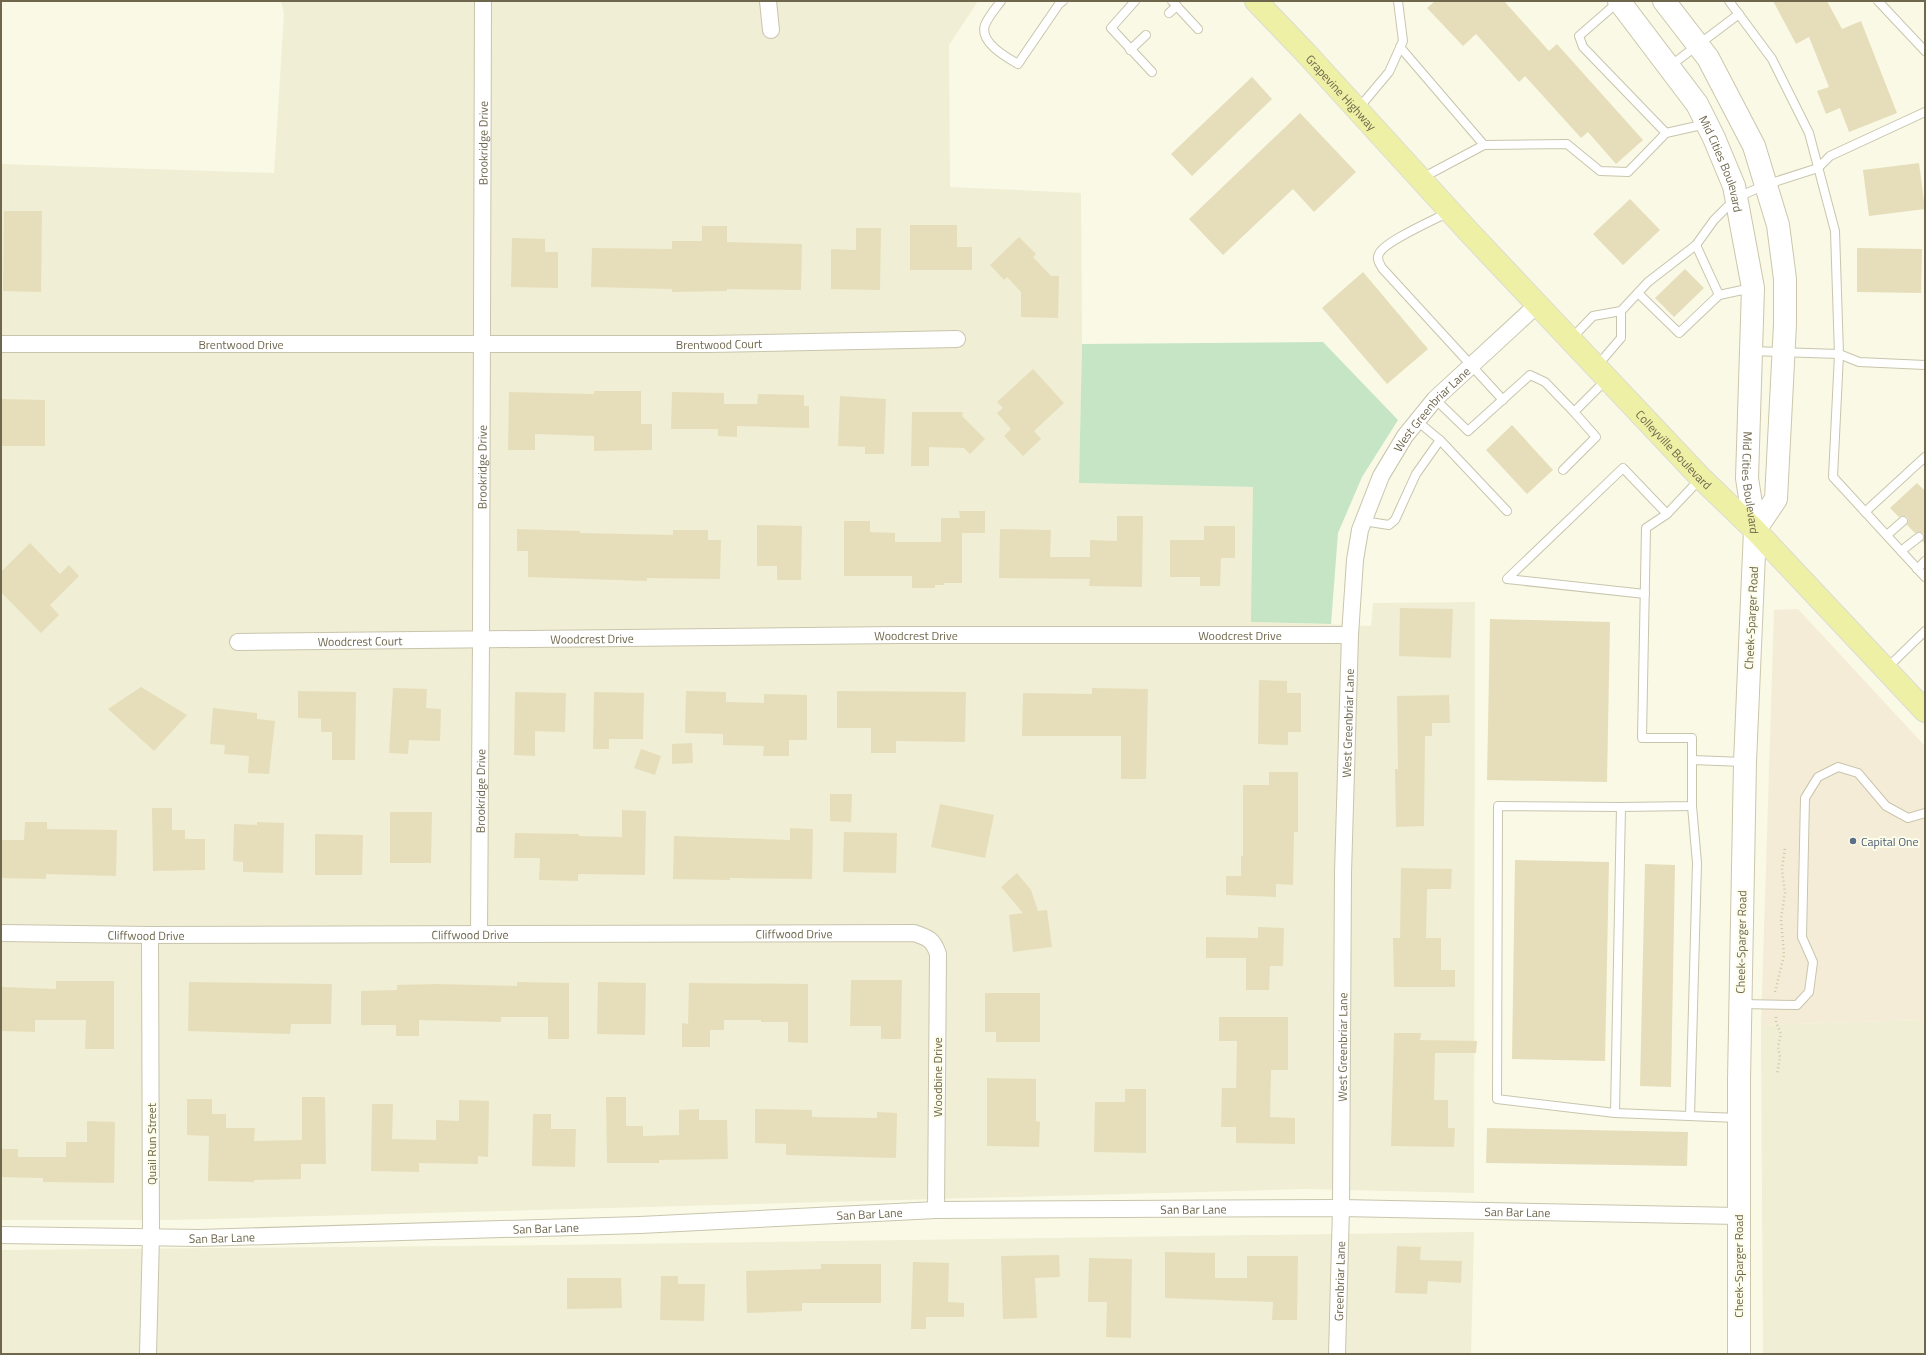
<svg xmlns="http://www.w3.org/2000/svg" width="1926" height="1355" font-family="'Titillium Web',sans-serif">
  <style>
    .residential { fill: #f0eed4 }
    .commercial { fill: #f5ecd7 }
    .green { fill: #c5e5c5 }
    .building { fill: #e6debb }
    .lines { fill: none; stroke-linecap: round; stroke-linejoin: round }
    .service-casing { stroke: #c9c5ad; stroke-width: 10 }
    .minor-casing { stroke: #c9c5ad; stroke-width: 18 }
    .secondary-casing { stroke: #ccc6ab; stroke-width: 24 }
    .primary-casing { stroke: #dcdbd4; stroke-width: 24 }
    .path { stroke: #d0c6a3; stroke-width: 2.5; stroke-dasharray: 1 3; stroke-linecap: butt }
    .service { stroke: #fff; stroke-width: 8 }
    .minor { stroke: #fff; stroke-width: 16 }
    .secondary { stroke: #fff; stroke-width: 22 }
    .primary { stroke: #eef0a5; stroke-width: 22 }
    .service-dot { fill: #5c6f8a; stroke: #fcfdeb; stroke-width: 1.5 }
    .labels { text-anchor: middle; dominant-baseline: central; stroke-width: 4; stroke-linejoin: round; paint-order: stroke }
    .street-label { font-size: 12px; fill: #6f674d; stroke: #fcfdeb }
    .service-label { font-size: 12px; fill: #4e5e75; stroke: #fcfdeb; text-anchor: start }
  </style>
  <rect width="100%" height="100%" fill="#f9f9e5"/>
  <g class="residential">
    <polygon points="281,1 978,1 949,45 950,187 1081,193 1082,344 1079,483 1253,487 1252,622 1371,626 1373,603 1475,602 1474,1193 1304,1189 171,1220 1,1220 1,164 274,173 284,14"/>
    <polygon points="1925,1020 1925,1354 1763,1354 1761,1025"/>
    <polygon points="1474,1232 1471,1354 1,1354 1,1250 553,1245"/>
  </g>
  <polygon class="commercial" points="1798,609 1925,746 1925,1020 1761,1025 1774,610"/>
  <polygon class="green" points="1323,342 1398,420 1362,477 1338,533 1331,624 1251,622 1253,487 1079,483 1082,344"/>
  <g class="building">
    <polygon points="1435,1 1504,1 1549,51 1557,44 1643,140 1616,164 1588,132 1581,138 1525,76 1519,82 1476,34 1463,46 1427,8"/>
    <polygon points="1773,1 1827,1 1842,29 1861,21 1897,113 1849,132 1840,108 1826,114 1817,91 1829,87 1809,37 1796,44"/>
    <polygon points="1252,77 1272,99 1192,176 1171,154"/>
    <polygon points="1300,113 1356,172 1314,212 1293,189 1223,255 1189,219"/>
    <polygon points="1919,163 1925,209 1869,216 1863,170"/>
    <polygon points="1630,199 1660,230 1623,265 1593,234"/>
    <polygon points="4,211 42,211 41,292 3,291"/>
    <polygon points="910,225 957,225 957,247 972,247 972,270 910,270"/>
    <polygon points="702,226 727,226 727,242 802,244 801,290 727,289 727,291 672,292 672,289 591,287 592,248 672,249 672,241 702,241"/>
    <polygon points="856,228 881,228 880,290 831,289 831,249 856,250"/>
    <polygon points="1019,237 1036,254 1033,257 1051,276 1059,276 1058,318 1021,317 1021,292 1007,277 1004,280 990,265"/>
    <polygon points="512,238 545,239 545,252 558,252 558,288 511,287"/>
    <polygon points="1857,248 1922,249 1921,293 1857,292"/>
    <polygon points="1685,269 1704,288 1674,317 1655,298"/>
    <polygon points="1363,272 1428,349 1387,384 1322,308"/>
    <polygon points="1033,369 1064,403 1034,431 1041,439 1023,456 1004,436 1011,429 997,413 1003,408 997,402"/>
    <polygon points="594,391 641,391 641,424 652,424 652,450 594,451 594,436 535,434 535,450 508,450 509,392 594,394"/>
    <polygon points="672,392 724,393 724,404 757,404 758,394 804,395 804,406 809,406 809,428 737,426 737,437 718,436 718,429 671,429"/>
    <polygon points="840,396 886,399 884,454 865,454 865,447 838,446"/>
    <polygon points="1,399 45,400 45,446 1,446"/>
    <polygon points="912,412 963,412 962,416 985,439 970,454 964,448 929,447 929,466 911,466"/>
    <polygon points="1512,425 1553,470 1527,494 1486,450"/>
    <polygon points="1917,483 1925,491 1925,544 1922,541 1924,537 1923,533 1919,532 1915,533 1907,525 1908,520 1907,517 1902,516 1899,517 1890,508"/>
    <polygon points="959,511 985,511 985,533 962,533 962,583 944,583 944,585 935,585 935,588 912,588 912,576 844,576 844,521 870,521 870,532 895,533 895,542 941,542 941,518 960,518"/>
    <polygon points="1117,516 1143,516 1142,587 1089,586 1090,579 999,578 1000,529 1051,530 1050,557 1090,557 1090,540 1117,541"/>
    <polygon points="757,525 802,526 801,580 777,580 777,566 757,566"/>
    <polygon points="1204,526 1235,526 1235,558 1221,558 1220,586 1200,586 1200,577 1170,577 1170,540 1204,540"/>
    <polygon points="517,529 580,531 580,533 673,535 673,530 708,530 708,540 721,540 720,579 647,578 647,581 528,577 528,551 517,551"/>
    <polygon points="30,543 60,574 69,565 79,576 50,605 59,615 41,633 1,592 1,572"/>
    <polygon points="1400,608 1453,609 1451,658 1399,656"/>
    <polygon points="1490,619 1610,622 1607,782 1487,780"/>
    <polygon points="1259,680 1287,681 1287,693 1301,693 1301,732 1288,732 1288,745 1258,744"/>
    <polygon points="141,687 187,715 154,751 108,709"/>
    <polygon points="393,688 427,689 426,708 441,709 440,741 409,740 408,754 389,753"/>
    <polygon points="1092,688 1148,689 1146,779 1121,779 1121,736 1022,736 1023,693 1092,694"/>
    <polygon points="298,691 356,692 355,760 332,760 332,732 321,732 321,719 298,718"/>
    <polygon points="686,691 726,692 726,702 764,703 764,694 807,695 807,740 789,740 789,756 763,756 764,746 723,745 723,734 685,733"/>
    <polygon points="837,691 966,692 965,742 896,741 896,753 871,753 871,728 837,728"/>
    <polygon points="515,692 566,693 565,732 535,731 535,756 514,755"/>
    <polygon points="594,692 644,693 643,739 609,739 609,749 593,749"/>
    <polygon points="1449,695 1450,723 1432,723 1432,736 1425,736 1424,826 1396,827 1395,769 1398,769 1397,696"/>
    <polygon points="213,708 257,713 257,719 275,721 269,774 248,773 249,756 224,754 225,745 210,744"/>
    <polygon points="692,743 693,763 672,764 672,744"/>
    <polygon points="641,749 661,756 655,775 634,768"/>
    <polygon points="1269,772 1298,772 1298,832 1294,832 1293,885 1276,884 1276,897 1226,895 1226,876 1241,876 1241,856 1243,856 1243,785 1269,785"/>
    <polygon points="830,794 852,794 851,822 830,821"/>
    <polygon points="940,804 994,815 985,858 931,847"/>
    <polygon points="152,808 172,808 172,830 185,830 185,839 205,839 205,870 153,871"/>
    <polygon points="622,810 646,811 645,875 578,874 578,881 539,880 540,858 514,858 515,833 579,834 579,836 622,837"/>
    <polygon points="390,812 432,812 431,863 390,863"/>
    <polygon points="25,822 47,822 47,829 117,830 116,876 46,874 46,879 1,878 1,840 24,840"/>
    <polygon points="257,822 284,823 283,873 243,872 243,862 233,861 234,824 257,825"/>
    <polygon points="790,828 813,829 812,879 730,878 730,880 673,879 674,836 790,840"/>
    <polygon points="844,832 897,833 896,873 843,872"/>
    <polygon points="315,834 363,835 362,875 315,875"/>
    <polygon points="1515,860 1609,862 1605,1061 1512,1059"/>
    <polygon points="1645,864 1675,865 1671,1087 1640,1086"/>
    <polygon points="1401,868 1452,869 1451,889 1427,889 1426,938 1441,938 1441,970 1455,970 1455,987 1394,987 1393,938 1400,938"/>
    <polygon points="1017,873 1031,890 1038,911 1047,910 1052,947 1013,952 1009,915 1023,913 1001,887"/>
    <polygon points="1258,927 1284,928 1283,966 1270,966 1269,990 1246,990 1246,958 1206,958 1206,937 1258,938"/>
    <polygon points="851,980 902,980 901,1039 881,1039 881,1026 850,1026"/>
    <polygon points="56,981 114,981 114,1049 85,1049 86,1020 35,1020 35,1032 1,1031 1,987 56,989"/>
    <polygon points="189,982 332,984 331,1024 291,1024 290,1034 188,1031"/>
    <polygon points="517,982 569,983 569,1039 548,1039 548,1017 501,1017 501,1022 419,1020 419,1036 396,1036 396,1025 361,1025 361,991 397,990 397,985 435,984 517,986"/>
    <polygon points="598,982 646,983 645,1035 597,1034"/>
    <polygon points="689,983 808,984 808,1043 788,1042 788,1022 761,1022 761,1020 724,1020 724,1030 710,1030 710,1047 682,1047 682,1023 688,1024"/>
    <polygon points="985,993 1040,993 1040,1042 996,1042 996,1032 985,1032"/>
    <polygon points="1219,1017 1288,1017 1288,1070 1271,1070 1270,1117 1295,1118 1295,1144 1236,1143 1236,1127 1221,1127 1222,1088 1236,1088 1237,1041 1219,1041"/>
    <polygon points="1394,1033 1421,1033 1420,1040 1477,1041 1476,1053 1435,1053 1434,1100 1448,1100 1448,1128 1455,1128 1454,1147 1391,1146"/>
    <polygon points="987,1078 1036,1079 1036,1121 1040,1122 1039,1147 987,1146"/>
    <polygon points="1125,1089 1146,1089 1146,1153 1094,1152 1095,1102 1125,1102"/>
    <polygon points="302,1097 325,1097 326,1164 301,1164 301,1179 254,1180 254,1182 208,1181 209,1136 187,1135 187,1099 212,1099 212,1114 226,1114 226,1128 255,1128 254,1141 302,1140"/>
    <polygon points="606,1097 626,1097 626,1126 643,1126 643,1136 679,1135 679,1110 699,1109 699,1120 727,1120 728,1159 659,1160 659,1163 607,1163"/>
    <polygon points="459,1100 489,1101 488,1157 478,1156 478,1164 419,1163 419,1172 371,1171 372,1104 393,1104 392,1139 436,1140 436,1120 459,1121"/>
    <polygon points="755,1109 812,1110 812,1117 877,1118 877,1112 897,1113 896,1158 786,1155 786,1144 755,1143"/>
    <polygon points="533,1114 551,1114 551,1129 576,1129 575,1167 532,1166"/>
    <polygon points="87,1121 115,1122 114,1183 43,1182 43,1178 1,1177 1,1149 18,1149 18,1157 66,1157 66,1142 87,1142"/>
    <polygon points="1487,1128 1688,1132 1687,1166 1486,1163"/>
    <polygon points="1397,1246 1421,1247 1420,1260 1462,1261 1461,1283 1428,1281 1427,1294 1395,1293"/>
    <polygon points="1165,1252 1215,1253 1215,1278 1247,1278 1247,1256 1298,1256 1297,1320 1272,1320 1273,1302 1165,1298"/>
    <polygon points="1059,1255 1060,1277 1035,1278 1037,1318 1003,1319 1001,1256"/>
    <polygon points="1089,1258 1132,1259 1131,1338 1106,1337 1107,1302 1088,1302"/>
    <polygon points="913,1262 949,1263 948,1302 964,1303 964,1317 926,1317 926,1329 911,1329"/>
    <polygon points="821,1264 881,1264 881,1303 802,1303 802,1311 747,1313 746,1271 821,1269"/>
    <polygon points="661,1276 678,1276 678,1284 705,1284 704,1321 660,1320"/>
    <polygon points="567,1278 621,1278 622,1308 567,1309"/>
  </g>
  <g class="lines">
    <g class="service-casing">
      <g id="service">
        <path d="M1001,1C996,8 988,17 985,25C979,42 1006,57 1018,64L1059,4L1063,1"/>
        <polyline points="1135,1 1111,28 1152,72"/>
        <polyline points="1172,1 1198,29"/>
        <polyline points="1729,1 1772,59 1809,133 1835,231 1839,354 1833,477 1925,577"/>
        <polyline points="1878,1 1925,51"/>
        <polyline points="1618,2 1579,36 1583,47 1666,133"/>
        <polyline points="1169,13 1177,6"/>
        <polyline points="1400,47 1484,145"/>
        <polyline points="1130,50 1146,35"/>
        <polyline points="1670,66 1739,14"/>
        <polyline points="1358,109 1389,72 1403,41 1398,1"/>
        <polyline points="1422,178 1484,145 1567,144 1600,171 1628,172 1666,133 1706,124"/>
        <path d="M1449,212C1436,219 1383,242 1379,254C1376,259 1380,264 1382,268L1503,400"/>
        <polyline points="1696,245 1719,295 1752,288"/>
        <polyline points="1638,293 1679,333 1719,295"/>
        <polyline points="1571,339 1593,316 1621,311 1648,282 1696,245 1714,220 1736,198 1765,185 1818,168 1830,156 1925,112"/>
        <polyline points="1752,351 1839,354 1859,362 1925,365"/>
        <polyline points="1597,366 1621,338 1621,311"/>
        <polyline points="1435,399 1468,431 1530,375 1545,382 1574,412 1607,379"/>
        <polyline points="1417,421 1440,440 1507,511"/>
        <polyline points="1563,470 1596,437 1574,412"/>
        <polyline points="1701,478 1667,514 1646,528 1642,738 1692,738 1692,806 1621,807 1615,1113 1738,1118"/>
        <polyline points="1865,512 1925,457"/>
        <polyline points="1363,521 1389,525 1395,520 1416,474 1440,440"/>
        <polyline points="1887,535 1903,521"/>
        <polyline points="1901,551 1919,537"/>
        <polyline points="1917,569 1925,561"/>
        <polyline points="1645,594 1507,579 1623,468 1667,514"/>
        <polyline points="1887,668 1925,631"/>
        <polyline points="1692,760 1744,762"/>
        <polyline points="1741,1004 1797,1005 1809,992 1813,962 1802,937 1805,798 1818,777 1838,767 1858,773 1886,806 1908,818 1925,813"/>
        <polyline points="1615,1113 1497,1099 1498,806 1621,807"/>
        <polyline points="1690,1116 1697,863 1692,806"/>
      </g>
    </g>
    <g class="minor-casing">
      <g id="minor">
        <polyline points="768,1 771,30"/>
        <path id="s1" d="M1,344H709L957,339"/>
        <path id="s2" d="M238,642L898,635H1350"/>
        <path id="s3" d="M1,933L150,935L914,933C928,938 933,939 938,954L936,1210"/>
        <path id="s4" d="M479,933L481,640L483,1"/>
        <path id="s5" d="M1,1235L199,1238L640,1225L936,1210L1341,1208L1738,1216"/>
        <polyline points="148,1354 151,1236 150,935"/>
        <path id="s6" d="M1337,1354L1341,1208L1343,873L1350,635L1355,560L1360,530L1381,476L1405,436L1435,399L1538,304"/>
      </g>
    </g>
    <g class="secondary-casing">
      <g id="secondary">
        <path id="s7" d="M1619,1L1697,104L1714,138L1734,186L1753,288L1747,478L1755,530L1745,762L1739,1080V1354"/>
        <polyline points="1664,1 1708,58 1754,146 1778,225 1785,279 1785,324 1776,499 1755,530"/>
      </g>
    </g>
    <g class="primary-casing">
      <g id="primary">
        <path id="s8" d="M1256,1L1304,51L1468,231L1701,478L1755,530L1925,711"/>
      </g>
    </g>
    <g class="path">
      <polyline points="1775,992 1784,955 1781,919 1785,893 1782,869 1785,848"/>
      <polyline points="1776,1017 1776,1022 1781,1034 1778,1047 1780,1057 1777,1075"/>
    </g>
    <use href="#service" class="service"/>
    <use href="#minor" class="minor"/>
    <use href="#secondary" class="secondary"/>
    <use href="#primary" class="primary"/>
  </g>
  <circle class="service-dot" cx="1853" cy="841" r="4"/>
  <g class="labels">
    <g class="street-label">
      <text stroke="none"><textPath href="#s8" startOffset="125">Grapevine Highway</textPath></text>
      <text stroke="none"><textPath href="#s4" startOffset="790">Brookridge Drive</textPath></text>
      <text stroke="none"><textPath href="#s7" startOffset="194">Mid Cities Boulevard</textPath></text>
      <text stroke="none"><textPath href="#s1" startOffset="240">Brentwood Drive</textPath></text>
      <text stroke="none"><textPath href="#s1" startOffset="718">Brentwood Court</textPath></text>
      <text stroke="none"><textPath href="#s6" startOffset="967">West Greenbriar Lane</textPath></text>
      <text stroke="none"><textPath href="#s8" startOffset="613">Colleyville Boulevard</textPath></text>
      <text stroke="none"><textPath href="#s4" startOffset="466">Brookridge Drive</textPath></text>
      <text stroke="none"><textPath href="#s7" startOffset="518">Mid Cities Boulevard</textPath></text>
      <text transform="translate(1751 618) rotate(-87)">Cheek-Sparger Road</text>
      <text stroke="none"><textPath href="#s2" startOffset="678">Woodcrest Drive</textPath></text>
      <text stroke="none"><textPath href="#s2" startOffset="1002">Woodcrest Drive</textPath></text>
      <text stroke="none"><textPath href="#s2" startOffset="354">Woodcrest Drive</textPath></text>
      <text stroke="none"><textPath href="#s2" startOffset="122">Woodcrest Court</textPath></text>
      <text stroke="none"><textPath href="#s6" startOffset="631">West Greenbriar Lane</textPath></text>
      <text stroke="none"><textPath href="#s4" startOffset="142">Brookridge Drive</textPath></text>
      <text stroke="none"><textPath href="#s3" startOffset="469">Cliffwood Drive</textPath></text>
      <text stroke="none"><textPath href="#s3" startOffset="793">Cliffwood Drive</textPath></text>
      <text stroke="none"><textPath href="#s3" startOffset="145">Cliffwood Drive</textPath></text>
      <text transform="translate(1741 942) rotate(-89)">Cheek-Sparger Road</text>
      <text stroke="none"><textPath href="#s6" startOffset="307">West Greenbriar Lane</textPath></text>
      <text transform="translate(937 1077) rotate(-90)">Woodbine Drive</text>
      <text transform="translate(151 1144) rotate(-90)">Quail Run Street</text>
      <text stroke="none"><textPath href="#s5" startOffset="1193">San Bar Lane</textPath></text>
      <text stroke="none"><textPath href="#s5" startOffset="1517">San Bar Lane</textPath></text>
      <text stroke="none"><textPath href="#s5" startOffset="869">San Bar Lane</textPath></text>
      <text stroke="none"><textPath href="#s5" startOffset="545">San Bar Lane</textPath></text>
      <text stroke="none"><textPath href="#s5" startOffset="221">San Bar Lane</textPath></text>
      <text transform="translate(1738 1266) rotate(-90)">Cheek-Sparger Road</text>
      <text stroke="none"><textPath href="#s6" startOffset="73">Greenbriar Lane</textPath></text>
    </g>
    <g class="service-label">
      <text x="1861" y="841">Capital One</text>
    </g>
  </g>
  <rect width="1926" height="1355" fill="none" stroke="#6f674d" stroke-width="4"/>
</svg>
